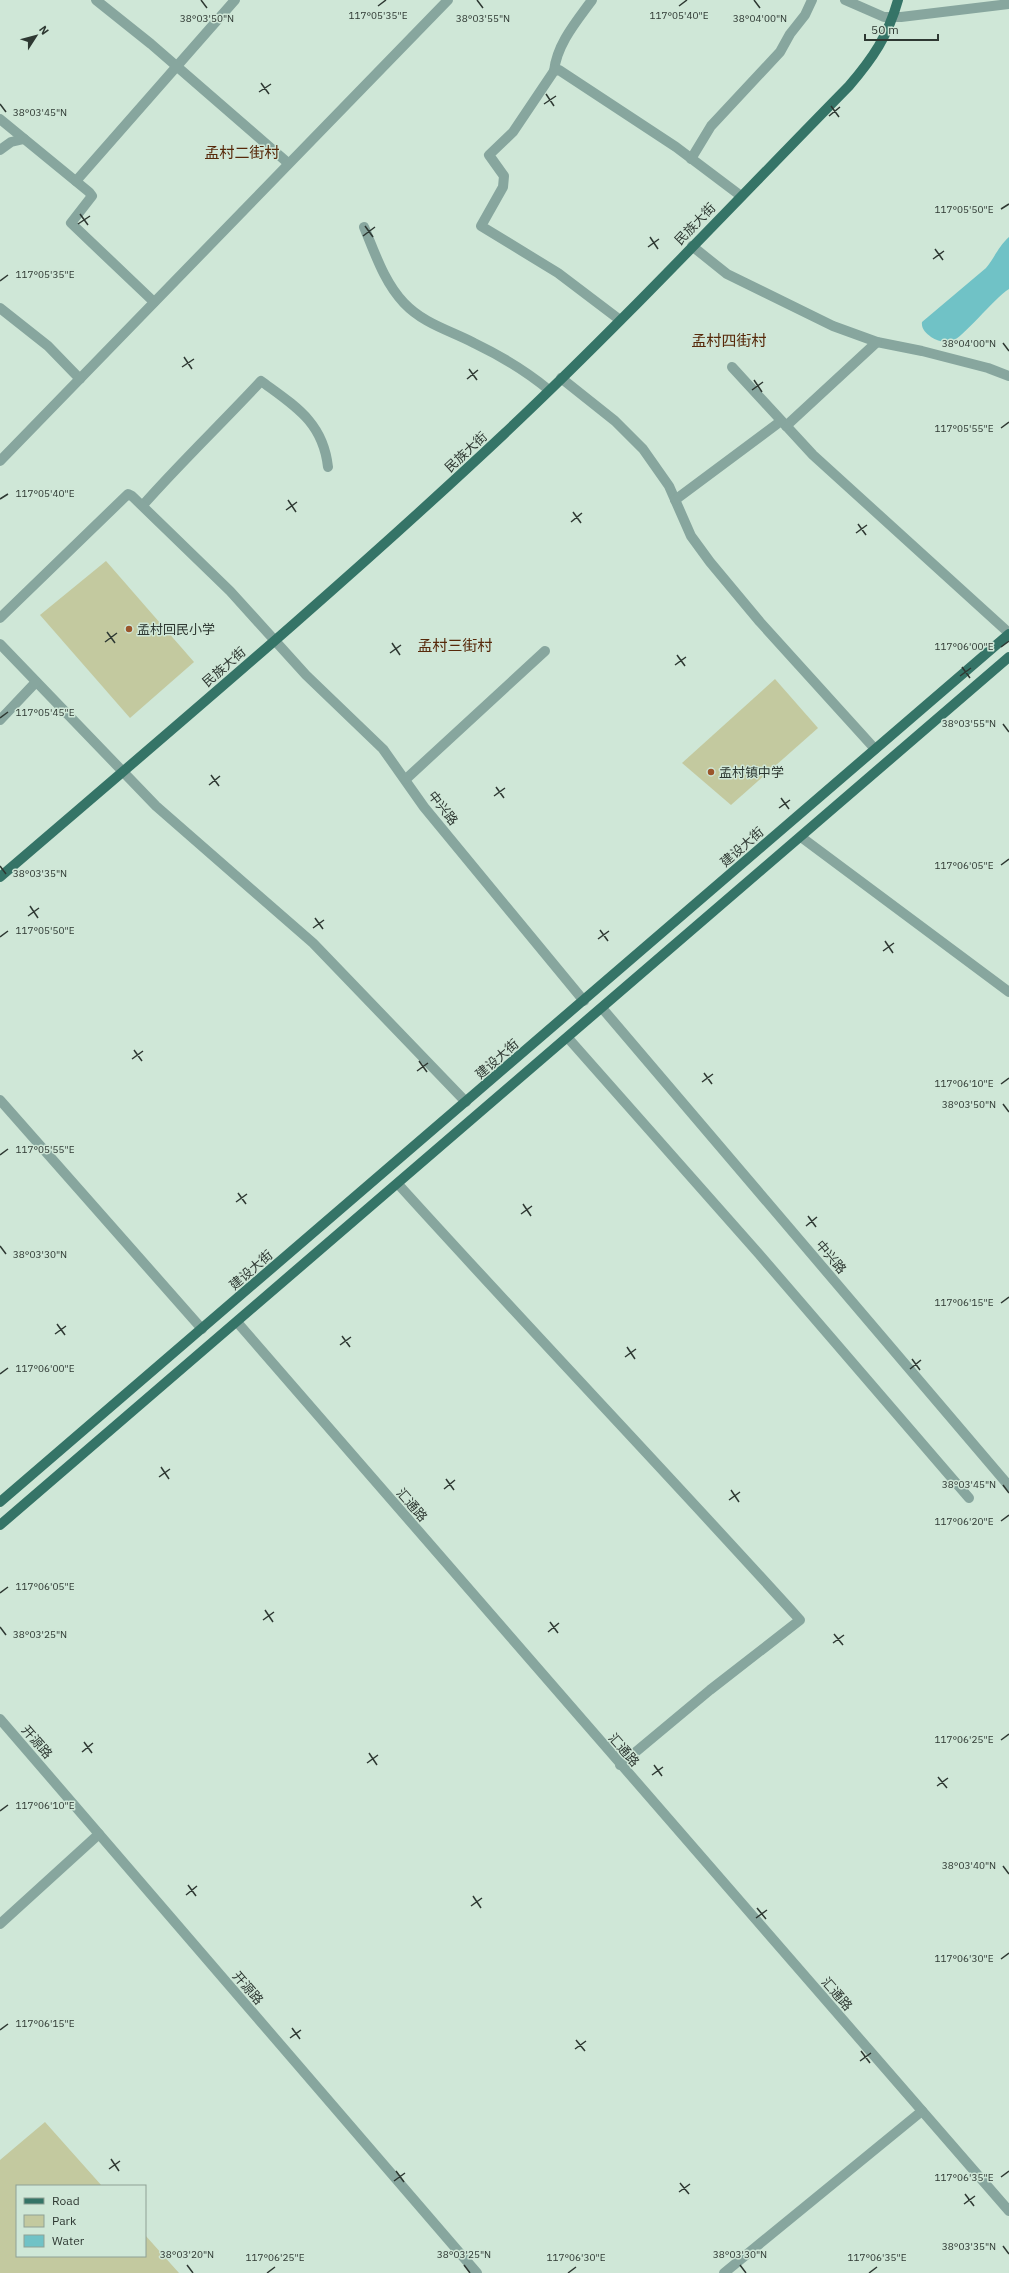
<svg xmlns="http://www.w3.org/2000/svg" width="1009" height="2273" font-family="'IBM Plex Sans','Noto Sans SC',sans-serif">
  <style>
    .green { fill: #c3c99f }
    .water { fill: #70c2c6 }
    .lines { fill: none; stroke-linecap: round; stroke-linejoin: round }
    .minor { stroke: #87a69e; stroke-width: 10 }
    .major { stroke: #357467; stroke-width: 10 }
    .ticks { fill: none; stroke: #2e3832; stroke-width: 1.5 }
    .poi-dot { fill: #9b552b; stroke: #cfe7d7; stroke-width: 1.5 }
    .labels { text-anchor: middle; dominant-baseline: central; stroke-width: 3; stroke-linejoin: round; paint-order: stroke }
    .street-label { font-size: 13px; fill: #2e3832; stroke: #cfe7d7 }
    .poi-label { font-size: 13px; fill: #2e3832; stroke: #cfe7d7; text-anchor: start }
    .quarter-label { font-size: 15px; fill: #57290a; stroke: #cfe7d7 }
    .ticks-label { font-size: 10px; text-anchor: middle; fill: #2e3832; stroke: #cfe7d7; stroke-width: 3; stroke-linejoin: round; paint-order: stroke }
  </style>
  <rect width="100%" height="100%" fill="#cfe7d7"/>
  <g class="green">
    <polygon points="106,561 194,662 130,718 40,615"/>
    <polygon points="775,679 818,728 731,805 682,763"/>
    <polygon points="45,2122 102,2186 17,2186 17,2256 145,2256 145,2235 179,2273 0,2273 0,2160"/>
  </g>
  <path class="water" d="M1009,237V289C994,298 962,339 952,341C945,343 937,341 931,337C926,333 921,329 922,322L986,268C995,257 998,247 1009,237Z"/>
  <g class="lines">
    <g class="minor">
      <polyline points="96,0 151,44 288,163"/>
      <polyline points="845,0 884,17 901,17 1009,4"/>
      <path d="M554,71C557,44 576,22 592,0"/>
      <polyline points="0,119 89,192 92,196 71,223 154,302"/>
      <polyline points="0,150 11,142 24,139"/>
      <polyline points="691,159 711,126 780,52 790,34 805,15 812,0"/>
      <polyline points="76,181 235,0"/>
      <path d="M364,227C375,253 384,282 404,303C424,324 449,330 474,343C501,356 526,371 549,390"/>
      <polyline points="692,246 727,274 833,326 877,342 922,351 988,368 1009,376"/>
      <polyline points="0,308 48,346 80,379"/>
      <polyline points="620,320 558,273 481,226 503,187 504,176 489,155 513,132 554,71 559,70 676,147 741,196"/>
      <polyline points="732,367 813,455 1009,633"/>
      <polyline points="561,378 615,421 643,449 669,486 691,536 710,562 760,622 875,749"/>
      <polyline points="786,426 877,342"/>
      <polyline points="0,461 448,0"/>
      <polyline points="675,500 781,421"/>
      <path d="M143,505C181,462 222,423 261,381C295,406 323,422 328,467"/>
      <polyline points="0,618 128,494 132,496 230,591 306,675 383,749 424,807 584,1001"/>
      <polyline points="0,644 156,806 313,943 466,1102"/>
      <polyline points="0,720 36,682"/>
      <polyline points="406,779 545,651"/>
      <polyline points="801,837 1009,992"/>
      <polyline points="602,1008 1009,1486"/>
      <polyline points="568,1038 759,1254 969,1498"/>
      <polyline points="0,1100 202,1329"/>
      <path d="M398,1184C531,1331 668,1474 800,1620L710,1690L620,1765"/>
      <polyline points="237,1322 1009,2211"/>
      <polyline points="0,1719 477,2273"/>
      <polyline points="0,1924 99,1834"/>
      <polyline points="724,2273 922,2111"/>
    </g>
    <g class="major">
      <path d="M0,877C170,731 341,587 504,434C623,322 735,202 849,86C873,58 888,36 898,0"/>
      <polyline points="0,1502 1009,634"/>
      <polyline points="0,1525 1009,657"/>
    </g>
  </g>
  <path class="ticks" d="M201,0L207,8M477,0L483,8M754,0L760,8M378,6L386,0M679,6L687,0M261,83L269,94M259,92L271,84M546,94L554,106M0,104L6,112M544,104L556,96M831,106L839,117M829,116L840,107M1001,209L1009,204M80,214L88,225M78,224L90,216M365,226L373,237M363,236L375,227M650,237L658,249M648,247L659,239M935,249L943,260M933,259L944,251M0,281L8,275M1003,343L1009,351M184,357L192,369M182,367L194,359M469,369L477,380M467,379L478,370M754,380L762,392M752,390L763,382M1001,428L1009,422M0,499L8,494M288,500L296,512M286,510L297,502M573,512L581,523M571,522L582,513M858,524L866,535M856,533L867,525M107,632L115,643M105,642L117,633M392,643L400,655M1001,647L1009,641M390,653L401,645M677,655L685,666M675,665L686,657M962,667L970,678M960,676L971,668M0,718L8,712M1003,724L1009,732M211,775L219,786M209,785L220,776M496,787L504,798M494,796L505,788M781,798L789,809M779,808L790,800M1001,865L1009,859M0,866L6,874M30,906L38,918M28,916L39,908M315,918L323,929M313,928L324,920M600,930L608,941M0,937L8,931M598,939L609,931M885,941L893,953M883,951L894,943M134,1050L142,1061M132,1059L143,1051M419,1061L427,1072M417,1071L428,1063M704,1073L712,1084M702,1082L713,1074M1001,1084L1009,1078M1003,1104L1009,1112M0,1155L8,1149M238,1193L246,1204M236,1202L247,1194M523,1204L531,1216M521,1214L532,1206M808,1216L816,1227M806,1226L817,1217M0,1246L6,1254M1001,1303L1009,1297M57,1324L65,1335M55,1334L66,1326M342,1336L350,1347M340,1345L351,1337M627,1347L635,1359M625,1357L636,1349M912,1359L920,1370M910,1369L921,1360M0,1374L8,1368M161,1467L169,1479M159,1477L170,1469M446,1479L454,1490M1003,1485L1009,1493M444,1489L455,1480M731,1490L739,1502M729,1500L740,1492M1001,1521L1009,1515M0,1593L8,1587M265,1610L273,1622M263,1620L274,1612M550,1622L558,1633M0,1627L6,1635M548,1632L559,1623M834,1634L843,1645M833,1643L844,1635M1001,1740L1009,1734M84,1742L92,1753M82,1752L93,1743M369,1753L377,1765M367,1763L378,1755M654,1765L662,1776M652,1775L663,1767M938,1777L947,1788M937,1786L948,1778M0,1811L8,1805M1003,1866L1009,1874M188,1885L196,1896M186,1895L197,1886M473,1896L481,1908M471,1906L482,1898M757,1908L766,1919M756,1918L767,1910M1001,1959L1009,1953M292,2028L300,2039M0,2030L8,2024M290,2038L301,2030M576,2040L585,2051M575,2049L586,2041M861,2051L870,2063M860,2061L871,2053M111,2159L119,2171M109,2169L120,2161M396,2171L404,2182M1001,2177L1009,2171M394,2181L405,2173M680,2183L689,2194M679,2192L690,2184M965,2194L974,2206M964,2204L975,2196M1003,2246L1009,2254M187,2265L193,2273M464,2265L470,2273M740,2265L746,2273M267,2273L275,2267M568,2273L576,2267M869,2273L877,2267"/>
  <g class="poi-dot">
    <circle cx="129" cy="629" r="4"/>
    <circle cx="711" cy="772" r="4"/>
  </g>
  <g class="labels">
    <g class="street-label">
      <text transform="translate(695 224) rotate(-46)">民族大街</text>
      <text transform="translate(466 452) rotate(-43)">民族大街</text>
      <text transform="translate(224 667) rotate(-41)">民族大街</text>
      <text transform="translate(443 808) rotate(52)">中兴路</text>
      <text transform="translate(742 847) rotate(-41)">建设大街</text>
      <text transform="translate(497 1059) rotate(-41)">建设大街</text>
      <text transform="translate(831 1257) rotate(50)">中兴路</text>
      <text transform="translate(251 1270) rotate(-41)">建设大街</text>
      <text transform="translate(412 1505) rotate(49)">汇通路</text>
      <text transform="translate(37 1742) rotate(49)">开源路</text>
      <text transform="translate(624 1750) rotate(49)">汇通路</text>
      <text transform="translate(248 1988) rotate(49)">开源路</text>
      <text transform="translate(837 1994) rotate(49)">汇通路</text>
    </g>
    <g class="poi-label">
      <text x="137" y="629">孟村回民小学</text>
      <text x="719" y="772">孟村镇中学</text>
    </g>
    <g class="quarter-label">
      <text x="242" y="152">孟村二街村</text>
      <text x="729" y="340">孟村四街村</text>
      <text x="455" y="645">孟村三街村</text>
    </g>
  </g>
  <g class="ticks-label">
    <text x="679" y="19">117°05'40"E</text>
    <text x="378" y="19">117°05'35"E</text>
    <text x="207" y="22">38°03'50"N</text>
    <text x="483" y="22">38°03'55"N</text>
    <text x="760" y="22">38°04'00"N</text>
    <text x="40" y="116">38°03'45"N</text>
    <text x="964" y="213">117°05'50"E</text>
    <text x="45" y="278">117°05'35"E</text>
    <text x="969" y="347">38°04'00"N</text>
    <text x="964" y="432">117°05'55"E</text>
    <text x="45" y="497">117°05'40"E</text>
    <text x="964" y="650">117°06'00"E</text>
    <text x="45" y="716">117°05'45"E</text>
    <text x="969" y="727">38°03'55"N</text>
    <text x="964" y="869">117°06'05"E</text>
    <text x="40" y="877">38°03'35"N</text>
    <text x="45" y="934">117°05'50"E</text>
    <text x="964" y="1087">117°06'10"E</text>
    <text x="969" y="1108">38°03'50"N</text>
    <text x="45" y="1153">117°05'55"E</text>
    <text x="40" y="1258">38°03'30"N</text>
    <text x="964" y="1306">117°06'15"E</text>
    <text x="45" y="1372">117°06'00"E</text>
    <text x="969" y="1488">38°03'45"N</text>
    <text x="964" y="1525">117°06'20"E</text>
    <text x="45" y="1590">117°06'05"E</text>
    <text x="40" y="1638">38°03'25"N</text>
    <text x="964" y="1743">117°06'25"E</text>
    <text x="45" y="1809">117°06'10"E</text>
    <text x="969" y="1869">38°03'40"N</text>
    <text x="964" y="1962">117°06'30"E</text>
    <text x="45" y="2027">117°06'15"E</text>
    <text x="964" y="2181">117°06'35"E</text>
    <text x="969" y="2250">38°03'35"N</text>
    <text x="187" y="2258">38°03'20"N</text>
    <text x="464" y="2258">38°03'25"N</text>
    <text x="740" y="2258">38°03'30"N</text>
    <text x="275" y="2261">117°06'25"E</text>
    <text x="576" y="2261">117°06'30"E</text>
    <text x="877" y="2261">117°06'35"E</text>
  </g>
  <rect x="16" y="2185" width="130" height="72" fill="#cfe7d7" stroke="#8fa195"/>
  <rect x="24" y="2198" width="20" height="6" fill="#357467" stroke="#8fa195"/>
  <text x="52" y="2205" font-size="12" fill="#2e3832">Road</text>
  <rect x="24" y="2215" width="20" height="12" fill="#c3c99f" stroke="#8fa195"/>
  <text x="52" y="2225" font-size="12" fill="#2e3832">Park</text>
  <rect x="24" y="2235" width="20" height="12" fill="#70c2c6" stroke="#8fa195"/>
  <text x="52" y="2245" font-size="12" fill="#2e3832">Water</text>
  <g transform="translate(36 36) rotate(54)" stroke="#cfe7d7" stroke-width="3" paint-order="stroke">
  <path d="M0-3L7 15L0 10L-7 15Z" fill="#2e3832"/>
  <text y="-6" font-size="11" font-weight="bold" text-anchor="middle" fill="#2e3832">N</text>
  </g>
  <path d="M865 34v6h73v-6" fill="none" stroke="#2e3832" stroke-width="2"/>
  <text x="871" y="34" font-size="12" fill="#2e3832" stroke="#cfe7d7" stroke-width="3" paint-order="stroke">50 m</text>
</svg>
